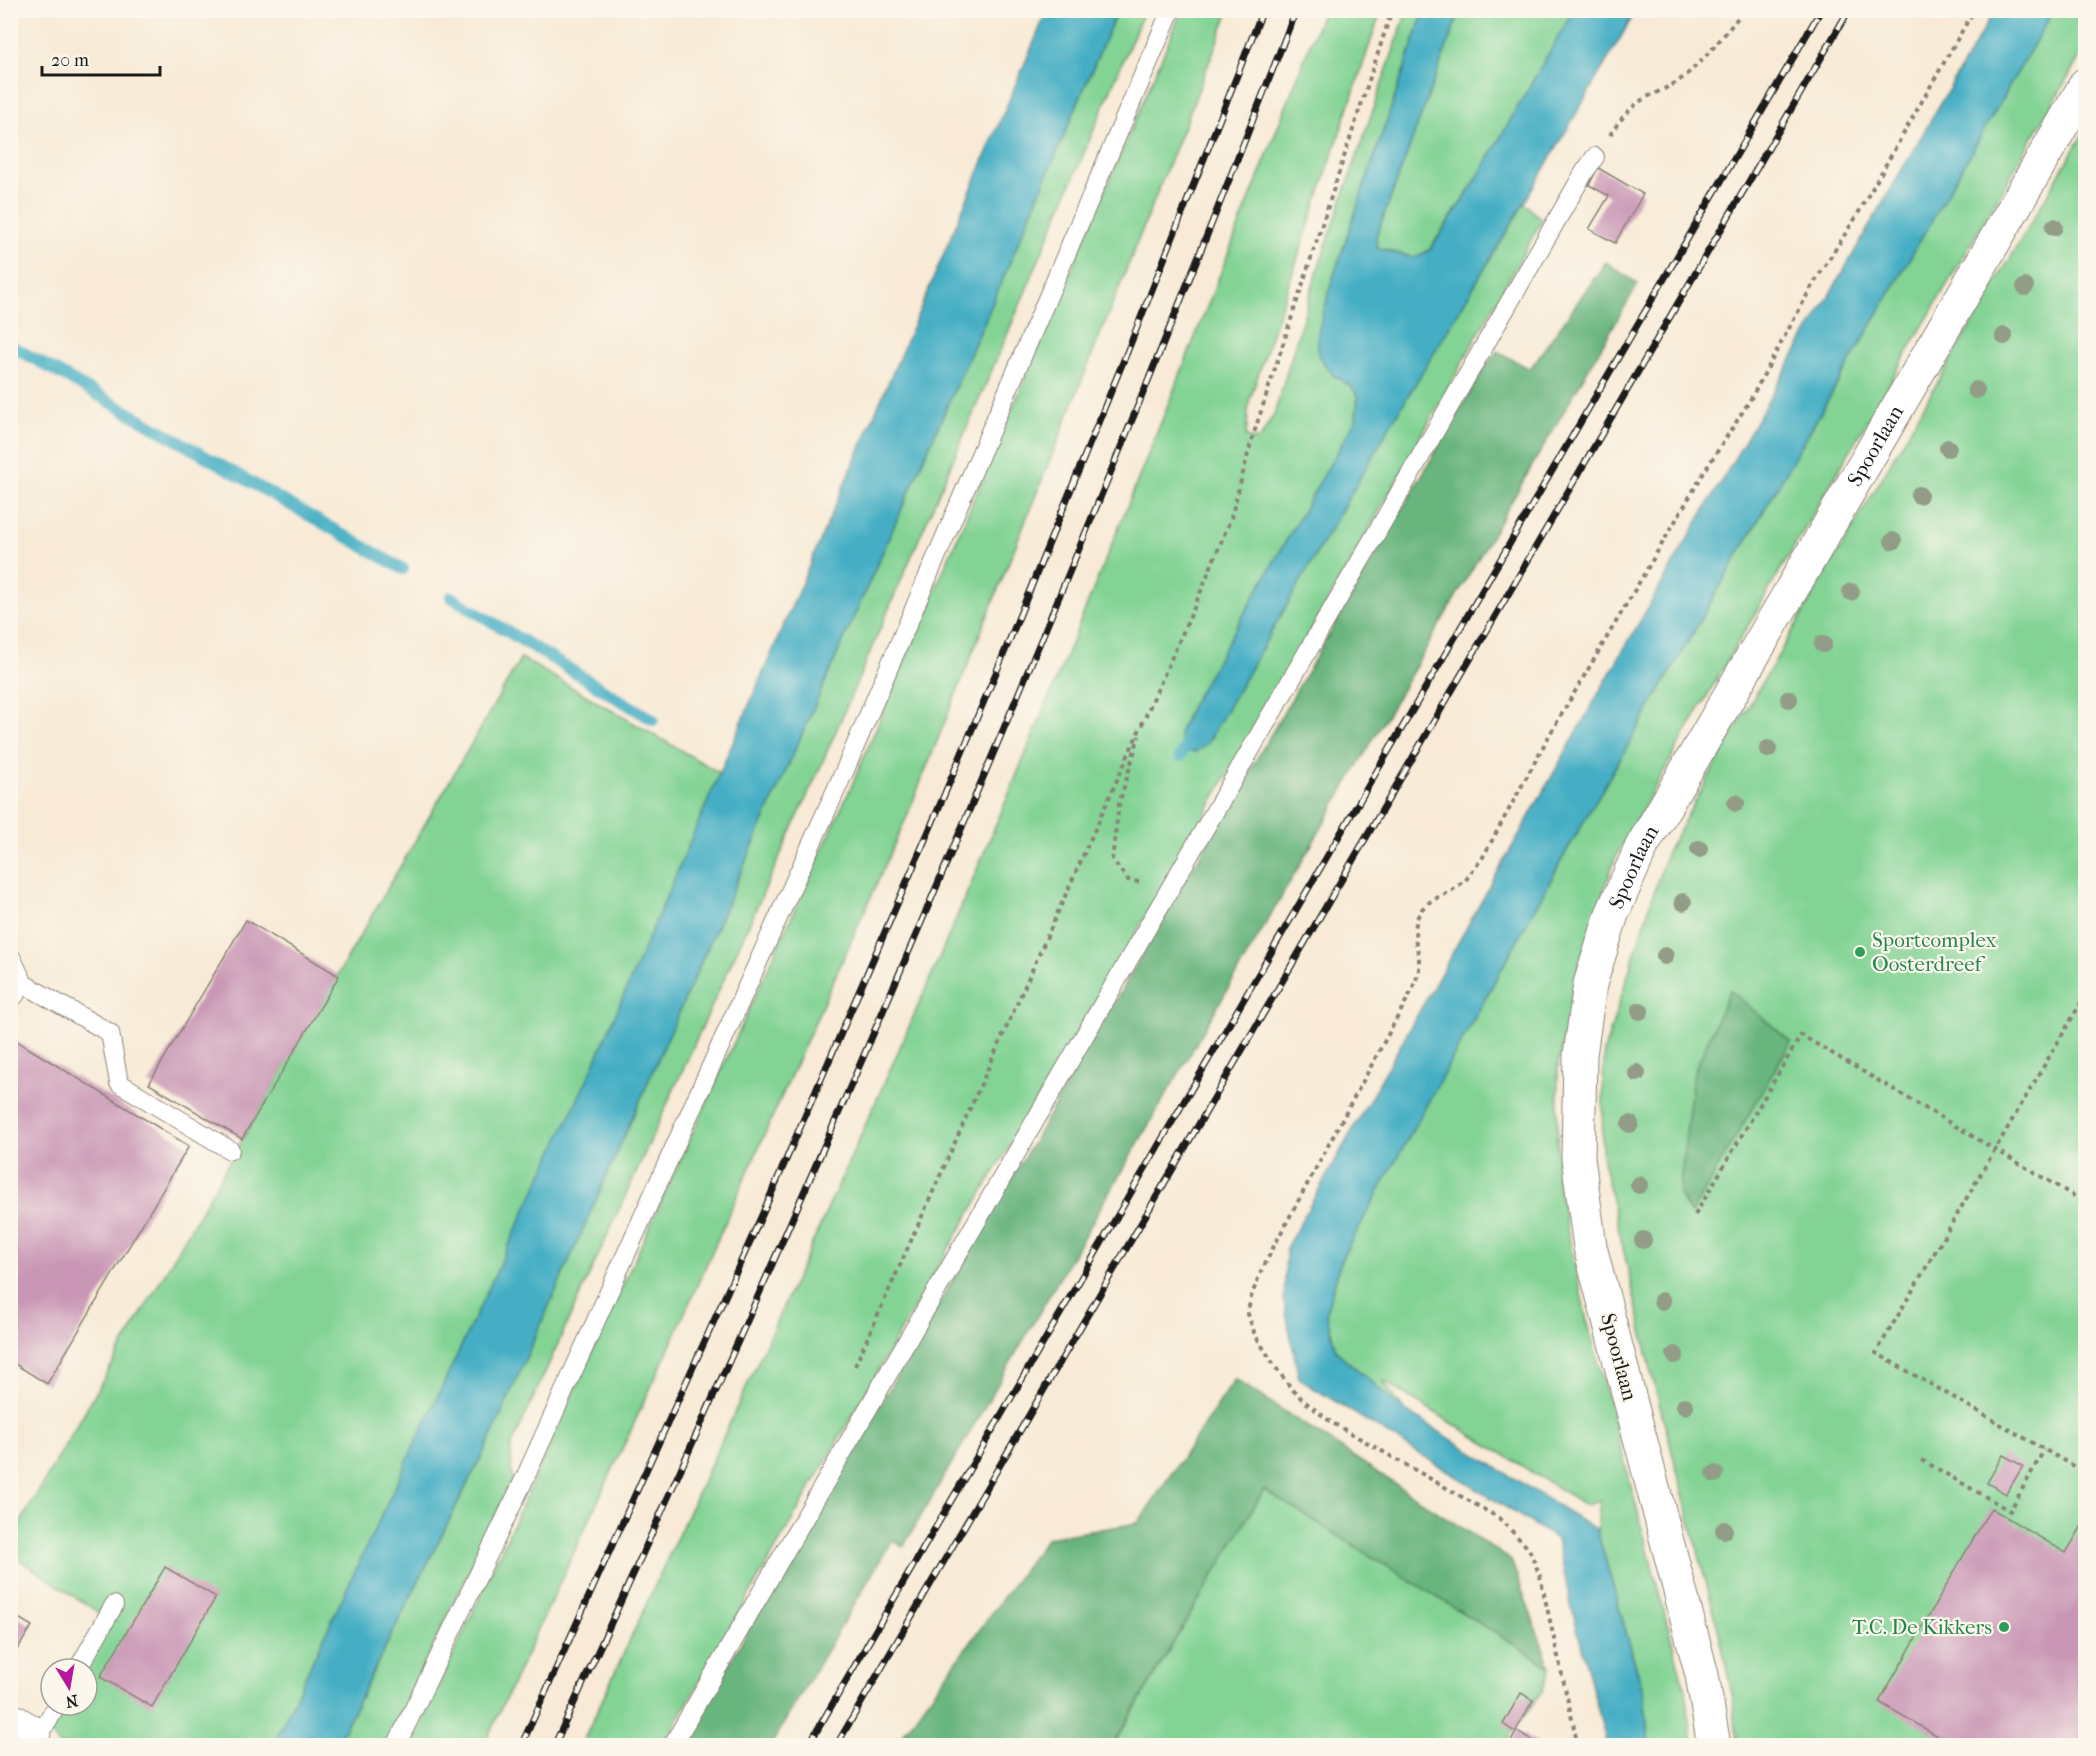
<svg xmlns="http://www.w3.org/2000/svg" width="2096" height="1756" font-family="'IM FELL French Canon',serif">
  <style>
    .green { fill: #82d394; stroke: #4f7858; stroke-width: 1.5 }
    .forest { fill: #69b57e; stroke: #42684d; stroke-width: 1.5 }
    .water { fill: #45aec4; stroke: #306570; stroke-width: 1.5 }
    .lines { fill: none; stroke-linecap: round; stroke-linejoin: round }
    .stream { stroke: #45aec4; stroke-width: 12 }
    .building { fill: #c996b5 }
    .service-casing { stroke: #8a8379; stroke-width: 20 }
    .minor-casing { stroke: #8a8379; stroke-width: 35 }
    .secondary-casing { stroke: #8a8379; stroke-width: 35 }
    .path { stroke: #8a8379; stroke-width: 4; stroke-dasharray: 4.5 4.5; stroke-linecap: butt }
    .service { stroke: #fff; stroke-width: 18 }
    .minor { stroke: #fff; stroke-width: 33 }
    .secondary { stroke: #fff; stroke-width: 33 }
    .rail-casing { stroke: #1c1c1c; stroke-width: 7 }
    .rail { stroke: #fbf7ec; stroke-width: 4.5; stroke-dasharray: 14; stroke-linecap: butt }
    .tree { fill: #939c87 }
    .leisure-dot { fill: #2e9e5b; stroke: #fbf7ec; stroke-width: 2 }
    .labels { text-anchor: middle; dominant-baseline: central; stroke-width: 4.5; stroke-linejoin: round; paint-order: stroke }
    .street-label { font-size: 21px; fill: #1c1c1c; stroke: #fbf7ec }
    .leisure-label { font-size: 21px; fill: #27864d; stroke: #fbf7ec; text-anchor: start }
  </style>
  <rect width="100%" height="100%" fill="#fbf7ec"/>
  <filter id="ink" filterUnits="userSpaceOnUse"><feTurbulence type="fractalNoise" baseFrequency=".0167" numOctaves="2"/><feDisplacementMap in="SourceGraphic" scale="12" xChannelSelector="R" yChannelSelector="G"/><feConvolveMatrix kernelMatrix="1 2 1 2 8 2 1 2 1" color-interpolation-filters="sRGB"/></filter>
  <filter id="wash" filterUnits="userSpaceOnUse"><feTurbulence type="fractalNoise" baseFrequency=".008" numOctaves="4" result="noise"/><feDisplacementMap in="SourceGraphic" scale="24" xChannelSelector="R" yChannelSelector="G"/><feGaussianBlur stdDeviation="1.35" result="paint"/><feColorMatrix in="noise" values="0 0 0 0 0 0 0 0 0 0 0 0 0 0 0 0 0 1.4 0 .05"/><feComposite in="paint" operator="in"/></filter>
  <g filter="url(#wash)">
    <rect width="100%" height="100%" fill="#f8ead6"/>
    <g class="green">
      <polygon points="1182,10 1229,11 1194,101 907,816 665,1357 484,1745 412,1745 852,785"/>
      <polygon points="1117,11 1144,11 1010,328 820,768 511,1447 512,1480 386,1745 336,1746 491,1437 987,316"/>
      <path d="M1323,11H1381L1249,402L1246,437L1259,440L1275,412L1315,278L1407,11H1424L1332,281L1333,375C1358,390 1359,390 1356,419L1190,708L1179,734L1208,742L1387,431L1524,203L1542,220L1363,540L1163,887L919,1299L663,1745L581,1746C709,1467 840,1189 961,907C1087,611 1207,311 1323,11Z"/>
      <polygon points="1460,11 1573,11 1476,180 1429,250 1415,258 1377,247 1376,237"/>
      <polygon points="2053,11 2085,11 2085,48 1690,725 1616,856 1581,957 1558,1064 1557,1181 1586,1317 1685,1690 1692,1745 1649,1745 1644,1695 1597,1530 1600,1500 1587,1506 1382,1380 1404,1410 1336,1351 1326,1312 1342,1258 1565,854"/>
      <polygon points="2085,130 2085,1745 1926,1746 1913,1738 1916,1745 1737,1745 1734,1704 1718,1628 1653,1379 1602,1156 1604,1051 1666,854 1733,733"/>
      <polygon points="521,658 739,784 278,1745 59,1745 48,1730 59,1705 87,1705 87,1669 102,1615 11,1554 11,1539"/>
      <polygon points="1264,1489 1550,1667 1543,1690 1510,1735 1506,1745 1113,1746"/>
    </g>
    <g class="forest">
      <polygon points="1606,262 1638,284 903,1547 892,1540 771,1745 681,1746 1485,367 1497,351 1530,369"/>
      <polygon points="1730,990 1791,1042 1691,1214 1679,1194 1693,1075"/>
      <polygon points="1235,1379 1511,1560 1550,1667 1264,1490 1113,1745 895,1745 1047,1538 1138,1523"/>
    </g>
    <g class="water">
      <polygon points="1047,11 1117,11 987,316 491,1437 336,1745 273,1745 591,1071 927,293"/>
      <polygon points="1424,11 1460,11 1376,237 1377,248 1415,258 1430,250 1476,180 1573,11 1636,11 1524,203 1387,431 1208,742 1196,752 1184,751 1179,734 1190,708 1356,419 1358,398 1352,387 1333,375 1318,355 1318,332 1332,281"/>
      <polygon points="1994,11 2053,11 1565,854 1342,1258 1326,1312 1336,1351 1404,1410 1597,1530 1644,1695 1649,1745 1607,1745 1571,1605 1557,1539 1299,1379 1284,1303 1286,1248 1610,673"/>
    </g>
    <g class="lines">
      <g class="stream">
        <polyline points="10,345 403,569"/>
        <polyline points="451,597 653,720"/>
        <polyline points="1180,756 1192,736"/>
      </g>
    </g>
    <g id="blocks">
      <g class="building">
        <polygon points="1598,168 1643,194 1615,243 1589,229 1609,196 1589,185"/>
        <polygon points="246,920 339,976 242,1139 149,1084"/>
        <polygon points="10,1037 189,1146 47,1384 10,1361"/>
        <polygon points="2003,1455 2023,1466 2006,1494 1987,1483"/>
        <polygon points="1991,1508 2066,1553 2086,1519 2086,1746 1955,1746 1879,1702"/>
        <polygon points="165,1567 216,1597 152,1707 100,1677"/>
        <polygon points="10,1613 32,1626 10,1661"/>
        <polygon points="1521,1693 1533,1700 1515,1732 1503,1724"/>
        <polygon points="1517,1731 1542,1746 1508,1746"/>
      </g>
    </g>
  </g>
  <g filter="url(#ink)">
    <use href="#blocks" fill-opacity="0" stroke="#8a8379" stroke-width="1.5"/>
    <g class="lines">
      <g class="service-casing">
        <g id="service">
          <polyline points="10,955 24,984"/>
          <polyline points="10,1001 24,984 110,1033 119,1083 230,1150"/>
          <polyline points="78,1669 114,1605"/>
          <polyline points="34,1733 47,1723 57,1705"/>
          <polyline points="396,1746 523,1482 844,772 1171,10"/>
          <polyline points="672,1746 1370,544 1585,171 1595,157"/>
        </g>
      </g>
      <g class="minor-casing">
        <polyline id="minor" points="10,1719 34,1733"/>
      </g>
      <g class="secondary-casing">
        <g id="secondary">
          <path id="s1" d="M1714,1746L1702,1675L1590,1247L1578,1158L1580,1055L1590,984L1612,914L1642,846L2086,84"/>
        </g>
      </g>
      <g class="path">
        <path d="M1610,135C1619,121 1630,107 1645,98C1659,91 1673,86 1685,76C1707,57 1726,33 1744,10"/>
        <polyline points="1139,882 1128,880 1112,859 1119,804 1139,736"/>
        <polyline points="2086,994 1876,1353 2082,1471 2086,1465"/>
        <polyline points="1695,1215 1801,1035 2086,1203"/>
        <polyline points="855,1366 1193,610 1231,518 1252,439 1392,10"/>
        <polyline points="1922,1460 2010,1511 2044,1450"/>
        <polyline points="1578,1746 1540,1576 1529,1549 1499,1518 1331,1422 1304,1401 1291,1388 1276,1368 1255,1335 1248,1314 1250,1300 1259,1276 1275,1244 1411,992 1419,972 1419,957 1415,939 1416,920 1422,909 1431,901 1449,892 1465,881 1483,857 1550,734 1706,469 1749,402 1812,286 1856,217 1974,10"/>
      </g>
      <use href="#service" class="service"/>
      <use href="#minor" class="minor"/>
      <use href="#secondary" class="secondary"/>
      <g class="rail-casing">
        <g id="rail">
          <polyline points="521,1746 762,1215 931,826 998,668 1134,335 1263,10"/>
          <path d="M554,1746C660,1519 761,1291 861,1062C1012,714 1158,364 1296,10"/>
          <polyline points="808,1746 1821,10"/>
          <polyline points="836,1746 1849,10"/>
        </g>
      </g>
      <use href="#rail" class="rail"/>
    </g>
    <g class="tree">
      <circle cx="2054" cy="227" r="9"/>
      <circle cx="2025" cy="287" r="9"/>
      <circle cx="2004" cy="336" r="9"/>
      <circle cx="1976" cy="390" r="9"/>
      <circle cx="1948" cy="448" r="9"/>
      <circle cx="1919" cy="495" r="9"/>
      <circle cx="1893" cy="541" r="9"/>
      <circle cx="1851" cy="592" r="9"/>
      <circle cx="1823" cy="644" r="9"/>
      <circle cx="1789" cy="699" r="9"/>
      <circle cx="1768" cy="749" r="9"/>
      <circle cx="1736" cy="803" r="9"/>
      <circle cx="1699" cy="849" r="9"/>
      <circle cx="1683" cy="902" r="9"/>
      <circle cx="1665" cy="956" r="9"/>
      <circle cx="1640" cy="1011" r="9"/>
      <circle cx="1637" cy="1073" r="9"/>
      <circle cx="1630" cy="1124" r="9"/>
      <circle cx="1639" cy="1185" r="9"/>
      <circle cx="1643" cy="1240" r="9"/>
      <circle cx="1662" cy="1301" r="9"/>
      <circle cx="1675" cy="1355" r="9"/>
      <circle cx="1685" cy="1406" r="9"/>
      <circle cx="1715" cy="1474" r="9"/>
      <circle cx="1724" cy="1530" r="9"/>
    </g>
  </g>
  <g class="leisure-dot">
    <circle cx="1860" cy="952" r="6"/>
    <circle cx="2004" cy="1627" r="6"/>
  </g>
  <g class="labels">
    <g class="street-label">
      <text stroke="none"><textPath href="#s1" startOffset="1390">Spoorlaan</textPath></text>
      <text stroke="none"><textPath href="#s1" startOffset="904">Spoorlaan</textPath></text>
      <text transform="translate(1619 1357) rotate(75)">Spoorlaan</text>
    </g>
    <g class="leisure-label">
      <text x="1872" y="940">Sportcomplex<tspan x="1872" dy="24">Oosterdreef</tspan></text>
      <text x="1992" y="1627" text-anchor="end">T.C. De Kikkers</text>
    </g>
  </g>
  <rect width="2096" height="1756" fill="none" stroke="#fbf7ec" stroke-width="36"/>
  <g transform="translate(69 1687) rotate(169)"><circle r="28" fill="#fbf7ec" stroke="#a29f99" stroke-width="1.5"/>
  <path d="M0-4.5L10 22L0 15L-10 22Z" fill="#b5179e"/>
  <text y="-9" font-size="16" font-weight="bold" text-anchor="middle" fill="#1c1c1c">N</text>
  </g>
  <path d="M42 66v9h118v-9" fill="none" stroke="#1c1c1c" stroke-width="3"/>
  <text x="51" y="66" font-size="18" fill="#1c1c1c" stroke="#fbf7ec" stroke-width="4.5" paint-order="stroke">20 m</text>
</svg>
